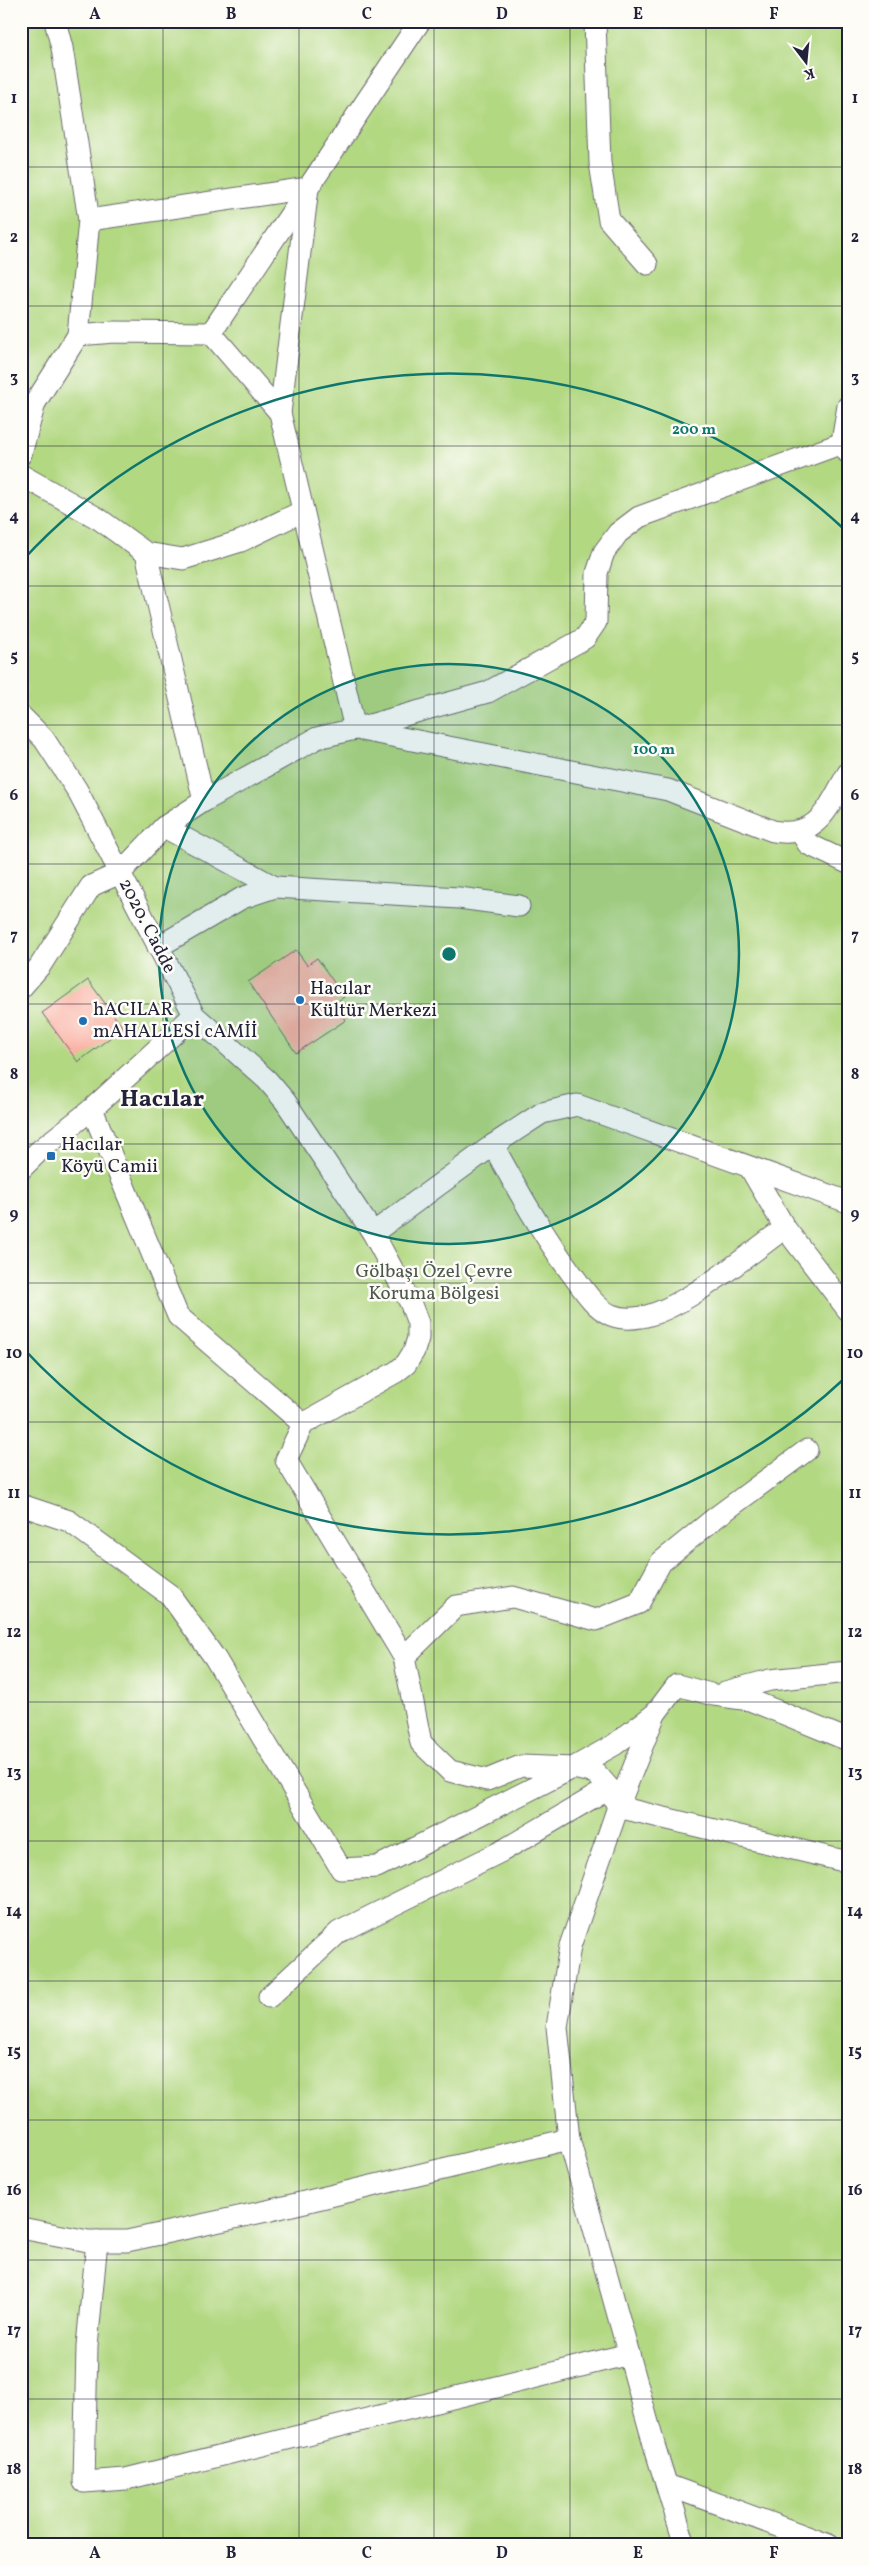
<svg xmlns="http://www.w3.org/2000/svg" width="869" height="2566" font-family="Vollkorn,serif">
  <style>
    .green { fill: #b2d882; stroke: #6a7d5e }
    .building { fill: #faada0 }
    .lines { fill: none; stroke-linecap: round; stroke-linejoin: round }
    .minor-casing { stroke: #6a676f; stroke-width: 23 }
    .minor { stroke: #fff; stroke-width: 21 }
    .grid { fill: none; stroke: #22223b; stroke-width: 1; stroke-opacity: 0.55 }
    .ring { fill: none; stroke: #0f766e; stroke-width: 2.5 }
    .poi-dot { fill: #1f6fb2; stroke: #fdfcf7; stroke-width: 2 }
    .labels { text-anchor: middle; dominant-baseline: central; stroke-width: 5; stroke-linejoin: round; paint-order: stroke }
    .street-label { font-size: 19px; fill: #22223b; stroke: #fdfcf7 }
    .poi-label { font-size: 19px; fill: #22223b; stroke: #fdfcf7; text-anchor: start }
    .park-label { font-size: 19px; fill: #4d5950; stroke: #fdfcf7 }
    .district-label { font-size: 24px; font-weight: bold; fill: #22223b; stroke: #fdfcf7 }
    .centre { fill: #0f766e; stroke: #fdfcf7; stroke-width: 2.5 }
    .ring-label { font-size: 15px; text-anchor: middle; font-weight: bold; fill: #0f766e; stroke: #fdfcf7; stroke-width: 5; stroke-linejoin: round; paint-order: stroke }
    .neatline { fill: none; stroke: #22223b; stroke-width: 2 }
    .grid-label { font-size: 16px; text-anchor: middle; font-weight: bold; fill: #22223b }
  </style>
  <rect width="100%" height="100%" fill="#fdfcf7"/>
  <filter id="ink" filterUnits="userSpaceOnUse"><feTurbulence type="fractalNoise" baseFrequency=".02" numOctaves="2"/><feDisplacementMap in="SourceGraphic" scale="10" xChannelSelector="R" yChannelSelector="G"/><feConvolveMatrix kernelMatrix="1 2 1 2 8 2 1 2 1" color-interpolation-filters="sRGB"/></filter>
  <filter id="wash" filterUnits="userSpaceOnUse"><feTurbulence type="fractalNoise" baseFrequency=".0096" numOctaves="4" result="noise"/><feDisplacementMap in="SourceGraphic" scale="20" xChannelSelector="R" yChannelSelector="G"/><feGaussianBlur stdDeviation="1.12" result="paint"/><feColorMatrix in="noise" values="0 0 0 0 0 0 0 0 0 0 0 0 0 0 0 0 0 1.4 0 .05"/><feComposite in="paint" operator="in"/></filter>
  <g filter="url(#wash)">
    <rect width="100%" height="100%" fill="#f1e8cf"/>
    <rect class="green" x="21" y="21" width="827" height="2524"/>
    <g id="blocks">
      <g class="building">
        <polygon points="296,950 307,965 317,958 344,997 335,1003 346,1020 296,1053 248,982"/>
        <polygon points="88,980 123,1028 78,1062 42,1013"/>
      </g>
    </g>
  </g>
  <g filter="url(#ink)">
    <use href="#blocks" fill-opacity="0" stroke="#6a676f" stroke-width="1"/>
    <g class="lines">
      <g class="minor-casing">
        <g id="minor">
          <polyline points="55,21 62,48 89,220 78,335"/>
          <polyline points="595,21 600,163 609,220 647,264"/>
          <polyline points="89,220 308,188 280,413"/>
          <polyline points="848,406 842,442 848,453"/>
          <polyline points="21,454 35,403 78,335 114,332 211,333 420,21"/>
          <polyline points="21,475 99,519 146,553 183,559 241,541 303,511"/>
          <polyline points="146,553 204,801"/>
          <polyline points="21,716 44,739 77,790 194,1015 267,1080 285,1101 373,1233 410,1302 418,1323 418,1338 414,1351 406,1364 396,1372 303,1424 286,1460 404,1657 421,1743 450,1771 487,1780 521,1766 573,1768 596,1773 609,1788 618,1807 848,1862"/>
          <polyline points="355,729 488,692 585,638 596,622 597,573 604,552 618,533 639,517 848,441"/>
          <path d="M361,730L668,790L773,831C819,839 828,807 848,773"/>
          <polyline points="164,827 275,887"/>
          <polyline points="800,831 808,844 848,863"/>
          <polyline points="158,947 242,898 275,887 459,898 519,906"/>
          <polyline points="21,988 40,966 91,886 120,873 164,827 204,801 317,738 355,729 280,413 211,333"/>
          <polyline points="92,1109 178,1316 303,1424"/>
          <path d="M493,1145C518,1191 541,1232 572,1274C583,1289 594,1307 611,1315C621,1319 631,1319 641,1317C681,1311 750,1253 785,1228"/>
          <polyline points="750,1168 785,1228 848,1310"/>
          <polyline points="21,1169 39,1151 92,1109 194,1015"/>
          <polyline points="373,1233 493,1145 542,1113 577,1105 848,1202"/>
          <polyline points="21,1505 69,1521 170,1595 215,1658 341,1869 377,1867 573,1768 614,1745 655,1714 677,1685 714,1695 750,1700 848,1740"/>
          <polyline points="404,1657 456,1606 513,1597 596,1620 639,1603 661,1562 715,1518 807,1450"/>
          <polyline points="725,1692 770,1680 848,1672"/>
          <polyline points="655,1714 618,1807 570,1946 557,2027 569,2139 655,2448 685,2545"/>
          <polyline points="269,1997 339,1932 502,1851 609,1788"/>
          <polyline points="21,2228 88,2241 127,2241 271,2210 569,2139"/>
          <polyline points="97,2241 87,2346 84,2482 126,2479 629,2354"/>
          <polyline points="667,2485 829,2545"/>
        </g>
      </g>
      <use href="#minor" class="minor"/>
    </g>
  </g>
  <path class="grid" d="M163,21V2545M299,21V2545M434,21V2545M570,21V2545M706,21V2545M21,167H848M21,306H848M21,446H848M21,586H848M21,725H848M21,864H848M21,1004H848M21,1144H848M21,1283H848M21,1422H848M21,1562H848M21,1702H848M21,1841H848M21,1981H848M21,2120H848M21,2260H848M21,2399H848"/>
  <circle cx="449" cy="954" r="290" fill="#0f766e" fill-opacity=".12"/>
  <g class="ring">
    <circle cx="449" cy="954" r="290"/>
    <path d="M845 1378A580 580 0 0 1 21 1346M21 562A580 580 0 0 1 845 530"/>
  </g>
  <g class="poi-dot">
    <circle cx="300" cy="1000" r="5"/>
    <circle cx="83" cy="1021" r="5"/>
    <rect x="46" y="1151" width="10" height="10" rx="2.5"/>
  </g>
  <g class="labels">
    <g class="street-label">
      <text transform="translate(147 926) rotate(63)">2020. Cadde</text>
    </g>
    <g class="poi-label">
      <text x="310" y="989">Hacılar<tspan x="310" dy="22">Kültür Merkezi</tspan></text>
      <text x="93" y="1010">hACILAR<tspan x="93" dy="22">mAHALLESİ cAMİİ</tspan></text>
      <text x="61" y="1145">Hacılar<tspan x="61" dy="22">Köyü Camii</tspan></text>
    </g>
    <g class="park-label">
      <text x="434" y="1272">Gölbaşı Özel Çevre<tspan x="434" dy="22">Koruma Bölgesi</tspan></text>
    </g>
    <g class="district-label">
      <text x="162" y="1100">Hacılar</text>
    </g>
  </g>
  <circle cx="449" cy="954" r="8" class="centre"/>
  <g class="ring-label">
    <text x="694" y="434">200 m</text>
    <text x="654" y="754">100 m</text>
  </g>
  <rect width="869" height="2566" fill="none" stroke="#fdfcf7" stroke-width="55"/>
  <g transform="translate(806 62) rotate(164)" stroke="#fdfcf7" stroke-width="4" paint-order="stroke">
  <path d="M0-4L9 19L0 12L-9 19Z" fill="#22223b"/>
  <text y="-8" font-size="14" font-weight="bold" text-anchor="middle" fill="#22223b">K</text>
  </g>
  <rect x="28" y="28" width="814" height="2510" class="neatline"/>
  <g class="grid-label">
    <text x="95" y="19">A</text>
    <text x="231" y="19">B</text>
    <text x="367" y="19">C</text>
    <text x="502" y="19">D</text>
    <text x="638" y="19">E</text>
    <text x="774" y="19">F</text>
    <text x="14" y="103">1</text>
    <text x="855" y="103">1</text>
    <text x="14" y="242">2</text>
    <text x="855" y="242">2</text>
    <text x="14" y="382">3</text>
    <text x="855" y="382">3</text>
    <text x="14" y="521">4</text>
    <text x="855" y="521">4</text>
    <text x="14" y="661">5</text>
    <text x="855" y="661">5</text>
    <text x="14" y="800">6</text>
    <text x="855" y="800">6</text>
    <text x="14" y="940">7</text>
    <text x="855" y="940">7</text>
    <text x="14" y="1079">8</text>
    <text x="855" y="1079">8</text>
    <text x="14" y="1219">9</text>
    <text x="855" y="1219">9</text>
    <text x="14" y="1358">10</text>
    <text x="855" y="1358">10</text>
    <text x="14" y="1498">11</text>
    <text x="855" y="1498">11</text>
    <text x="14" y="1637">12</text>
    <text x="855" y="1637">12</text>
    <text x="14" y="1777">13</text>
    <text x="855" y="1777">13</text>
    <text x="14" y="1916">14</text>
    <text x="855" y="1916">14</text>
    <text x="14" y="2056">15</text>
    <text x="855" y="2056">15</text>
    <text x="14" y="2195">16</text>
    <text x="855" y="2195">16</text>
    <text x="14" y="2335">17</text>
    <text x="855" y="2335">17</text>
    <text x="14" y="2474">18</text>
    <text x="855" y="2474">18</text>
    <text x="95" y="2558">A</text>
    <text x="231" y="2558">B</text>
    <text x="367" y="2558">C</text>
    <text x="502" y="2558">D</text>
    <text x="638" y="2558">E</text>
    <text x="774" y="2558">F</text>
  </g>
</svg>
